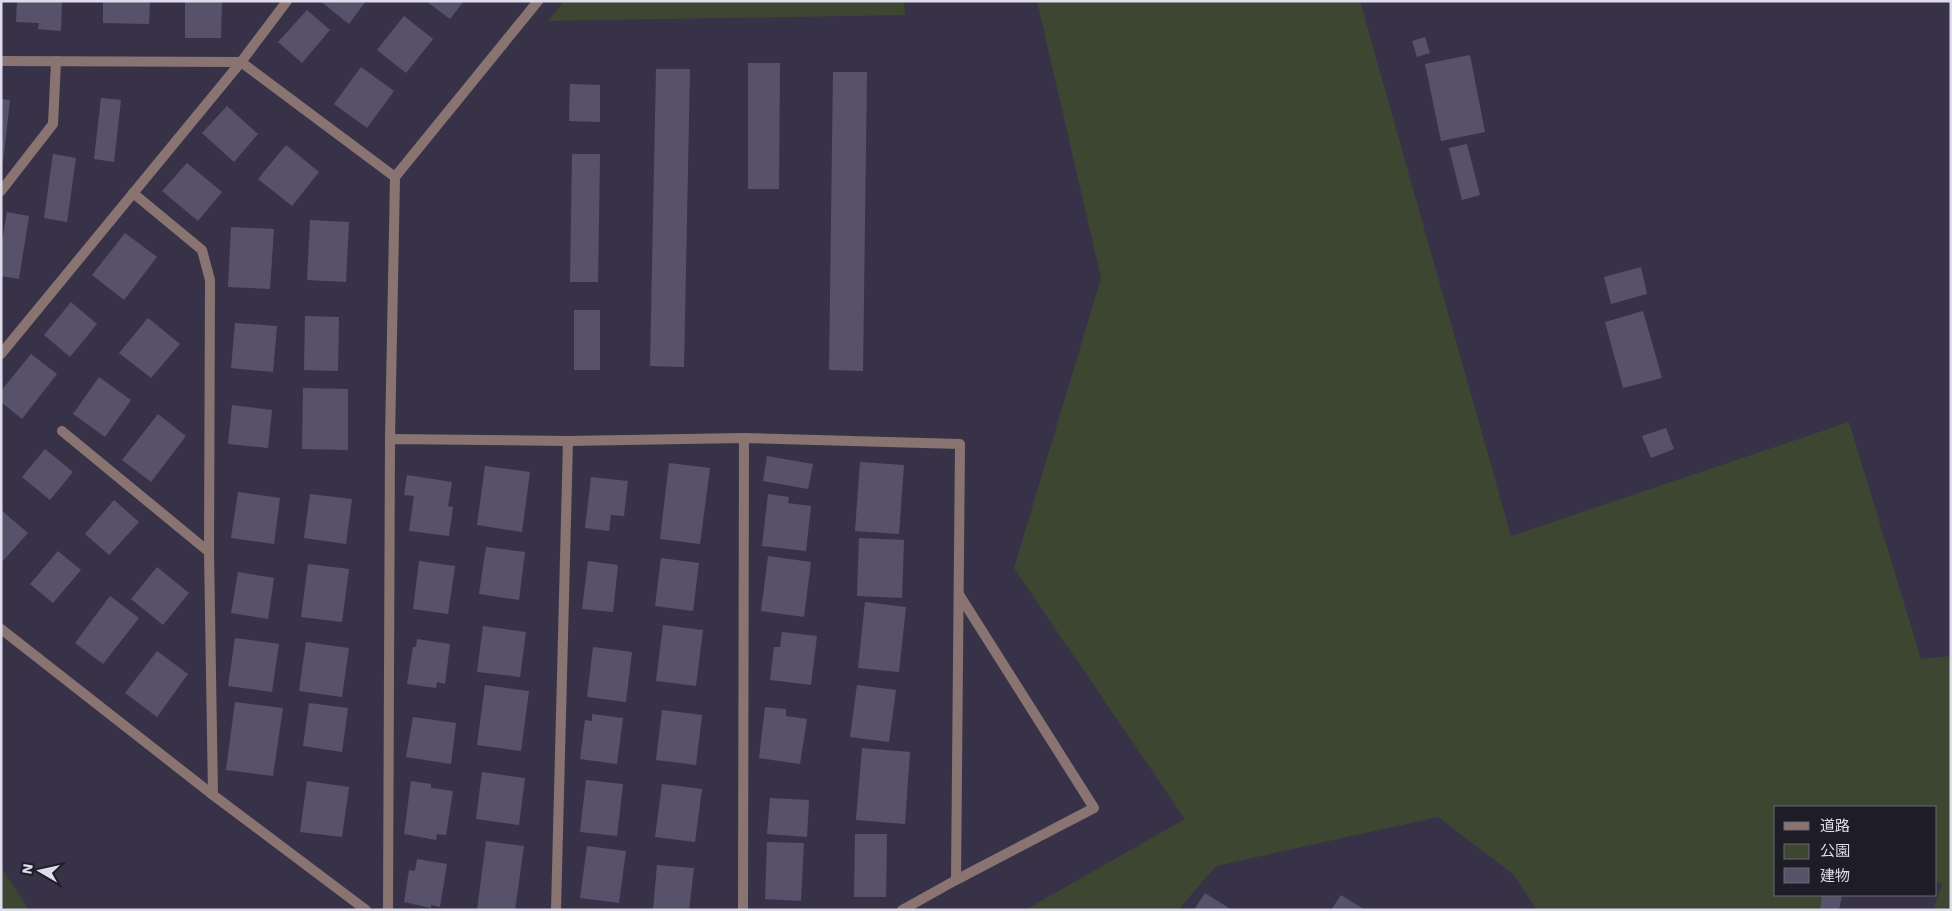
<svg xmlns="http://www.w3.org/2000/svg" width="1952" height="911" font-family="'Work Sans','Noto Sans JP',sans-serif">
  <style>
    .green { fill: #3d4630 }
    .building { fill: #57526a }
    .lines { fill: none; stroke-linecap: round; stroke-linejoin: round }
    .service { stroke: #8a7471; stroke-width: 10 }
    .minor { stroke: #8a7471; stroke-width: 10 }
    .tertiary { stroke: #8a7471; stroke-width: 10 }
  </style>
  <rect width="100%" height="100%" fill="#383249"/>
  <g class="green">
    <polygon points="564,1 904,1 905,15 548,21"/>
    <polygon points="1037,1 1360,1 1511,536 1849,422 1921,659 1951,656 1951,910 1933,910 1942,883 1936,883 1936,807 1776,807 1776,895 1831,895 1825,910 1537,910 1513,874 1438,817 1216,866 1178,910 1025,910 1185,819 1014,568 1101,278"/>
    <polygon points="1,867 29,910 1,910"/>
  </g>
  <g class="building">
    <polygon points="17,1 62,1 61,31 38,29 39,23 16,22"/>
    <polygon points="103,1 150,1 149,24 103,23"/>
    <polygon points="185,1 222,1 221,38 185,38"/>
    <polygon points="320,1 366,1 349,24"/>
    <polygon points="426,1 464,1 450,19"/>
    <polygon points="307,10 330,30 302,63 278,42"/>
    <polygon points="404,16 433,39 406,73 377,50"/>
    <polygon points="1425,37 1430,53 1417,57 1412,41"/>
    <polygon points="1470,55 1485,132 1441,141 1425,64"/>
    <polygon points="748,63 780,63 779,189 748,189"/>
    <polygon points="361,67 394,91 367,128 334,104"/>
    <polygon points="656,69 690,69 684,367 650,366"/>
    <polygon points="833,72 867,72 863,371 829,370"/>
    <polygon points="570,84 600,85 600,122 569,121"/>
    <polygon points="101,98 121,100 114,162 94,159"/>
    <polygon points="1,99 10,100 3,162 1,161"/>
    <polygon points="227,106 258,134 234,162 202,133"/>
    <polygon points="1467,144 1480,195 1462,200 1449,148"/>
    <polygon points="286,145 319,172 292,206 258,179"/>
    <polygon points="53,154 76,158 67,222 44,218"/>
    <polygon points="572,154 600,154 598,282 570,282"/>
    <polygon points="187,163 222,192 198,221 162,191"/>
    <polygon points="7,212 29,216 19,279 1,276 1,246"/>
    <polygon points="310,220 349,222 346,282 307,280"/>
    <polygon points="231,227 274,229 270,289 228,287"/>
    <polygon points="125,233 157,257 124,300 92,275"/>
    <polygon points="1641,267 1647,294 1611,304 1604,277"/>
    <polygon points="71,302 97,324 70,357 44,335"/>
    <rect x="574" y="310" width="26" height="60"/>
    <polygon points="1643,311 1662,378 1623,388 1605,322"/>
    <polygon points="305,316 339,317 338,371 304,370"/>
    <polygon points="148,318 180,344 151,378 119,353"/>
    <polygon points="235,323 277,326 273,372 231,368"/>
    <polygon points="31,354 57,374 22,419 1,402 1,391"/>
    <polygon points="99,377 131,400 105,437 73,414"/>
    <polygon points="303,388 348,389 348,450 302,449"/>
    <polygon points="232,405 272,410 268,448 228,444"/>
    <polygon points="158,414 186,436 151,482 122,460"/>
    <polygon points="1666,428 1674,449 1651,458 1642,436"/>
    <polygon points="45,449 73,472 50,500 22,477"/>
    <polygon points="767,456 813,464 808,489 763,481"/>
    <polygon points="860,462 904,465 899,534 855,531"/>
    <polygon points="669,463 710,468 700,544 660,539"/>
    <polygon points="485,466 530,472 522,532 477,525"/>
    <polygon points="407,475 452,482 448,506 453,507 449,536 409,531 414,496 404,495"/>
    <polygon points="591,477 628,481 624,516 611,515 609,531 585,528"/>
    <polygon points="238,492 280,498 274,544 231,538"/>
    <polygon points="310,494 352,499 346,544 304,538"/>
    <polygon points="768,494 789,497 788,503 811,506 806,551 762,546"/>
    <polygon points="114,500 139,522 109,555 85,534"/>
    <polygon points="1,510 28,533 1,563"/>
    <polygon points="859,538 904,540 902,598 857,596"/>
    <polygon points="486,547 525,552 519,600 479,594"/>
    <polygon points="58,551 81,570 53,603 30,584"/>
    <polygon points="768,556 811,562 804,617 761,611"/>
    <polygon points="661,558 699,563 693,611 655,606"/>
    <polygon points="419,561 455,566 448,614 413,609"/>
    <polygon points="588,561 618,565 613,612 582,609"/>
    <polygon points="308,564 349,569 342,622 301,617"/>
    <polygon points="157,567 189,593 163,625 131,599"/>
    <polygon points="238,572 274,578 268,619 231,613"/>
    <polygon points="110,596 139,618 103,664 75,643"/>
    <polygon points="865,602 906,607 899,672 858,668"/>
    <polygon points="663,625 703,630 696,686 656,681"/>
    <polygon points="483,626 526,632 520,677 477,672"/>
    <polygon points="782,632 817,636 811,685 770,680 774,647 780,647"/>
    <polygon points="235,638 279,644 272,692 228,686"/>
    <polygon points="417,639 450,644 445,684 437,682 436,688 407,684 413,647 416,647"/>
    <polygon points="306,642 349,648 342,697 299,691"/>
    <polygon points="593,647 632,652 626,702 587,697"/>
    <polygon points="157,651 188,674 157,717 125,693"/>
    <polygon points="485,685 529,691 521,751 477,745"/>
    <polygon points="857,685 896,690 889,742 850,737"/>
    <polygon points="235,702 283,708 273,776 226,770"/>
    <polygon points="309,703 348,708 342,752 303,746"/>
    <polygon points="765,707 786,709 786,716 807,719 800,764 759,758"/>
    <polygon points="662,710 702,715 696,765 656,760"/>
    <polygon points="592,714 623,718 617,764 580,759 585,720 592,721"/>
    <polygon points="413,717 456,723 451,764 406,757"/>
    <polygon points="862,748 910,752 905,824 856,820"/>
    <polygon points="482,772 525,778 519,825 476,819"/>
    <polygon points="586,780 623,784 617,836 580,832"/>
    <polygon points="307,781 349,787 342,837 300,832"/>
    <polygon points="411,781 431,784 431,788 453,791 446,835 437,834 436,840 404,834"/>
    <polygon points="662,784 702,789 695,842 655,837"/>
    <polygon points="770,798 809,800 807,837 767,834"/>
    <polygon points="855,834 887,834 886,897 854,897"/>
    <polygon points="486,841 524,846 515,910 477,910"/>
    <polygon points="767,842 804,843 801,901 765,899"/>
    <polygon points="587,846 626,851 619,903 580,898"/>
    <polygon points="417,859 447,864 440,907 431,905 431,908 404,902 409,870 415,871"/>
    <polygon points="657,865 694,868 689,910 653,910"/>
    <polygon points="1205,893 1232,910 1194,910"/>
    <polygon points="1341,895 1365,910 1331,910"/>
    <polygon points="1822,895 1842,895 1839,910 1820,910"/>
  </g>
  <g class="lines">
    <polyline class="service" points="1,191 53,124 56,61"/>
    <g class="minor">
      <polyline points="1,61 241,62 395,177"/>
      <polyline points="133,193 202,250 210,280 209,552 213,795"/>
      <polyline points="1,354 241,62 287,1"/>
      <polyline points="62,431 209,552"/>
      <polyline points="1,629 213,795 366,910"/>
      <polyline points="956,880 1094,808 960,596"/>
      <polyline points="388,910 390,439 568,441 744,438 960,444 956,880 902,910"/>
      <polyline points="556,910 568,441"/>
      <polyline points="743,910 744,438"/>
    </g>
    <polyline class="tertiary" points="390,439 395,177 538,1"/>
  </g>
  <rect width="1952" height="911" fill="none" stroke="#dfdceb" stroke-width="5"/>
  <rect x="1774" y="806" width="162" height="90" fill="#1e1c26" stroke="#6b6975"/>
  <rect x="1784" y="822" width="25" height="8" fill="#8a7471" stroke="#6b6975"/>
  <text x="1820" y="831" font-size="15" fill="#dfdceb">道路</text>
  <rect x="1784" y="844" width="25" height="15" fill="#3d4630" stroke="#6b6975"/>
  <text x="1820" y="856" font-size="15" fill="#dfdceb">公園</text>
  <rect x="1784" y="868" width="25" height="15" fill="#57526a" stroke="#6b6975"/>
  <text x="1820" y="881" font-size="15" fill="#dfdceb">建物</text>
  <g transform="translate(40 871) rotate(279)" stroke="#1e1c26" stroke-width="4" paint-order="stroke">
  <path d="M0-4L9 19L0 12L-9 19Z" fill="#dfdceb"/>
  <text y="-8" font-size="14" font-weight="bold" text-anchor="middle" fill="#dfdceb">N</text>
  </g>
</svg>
